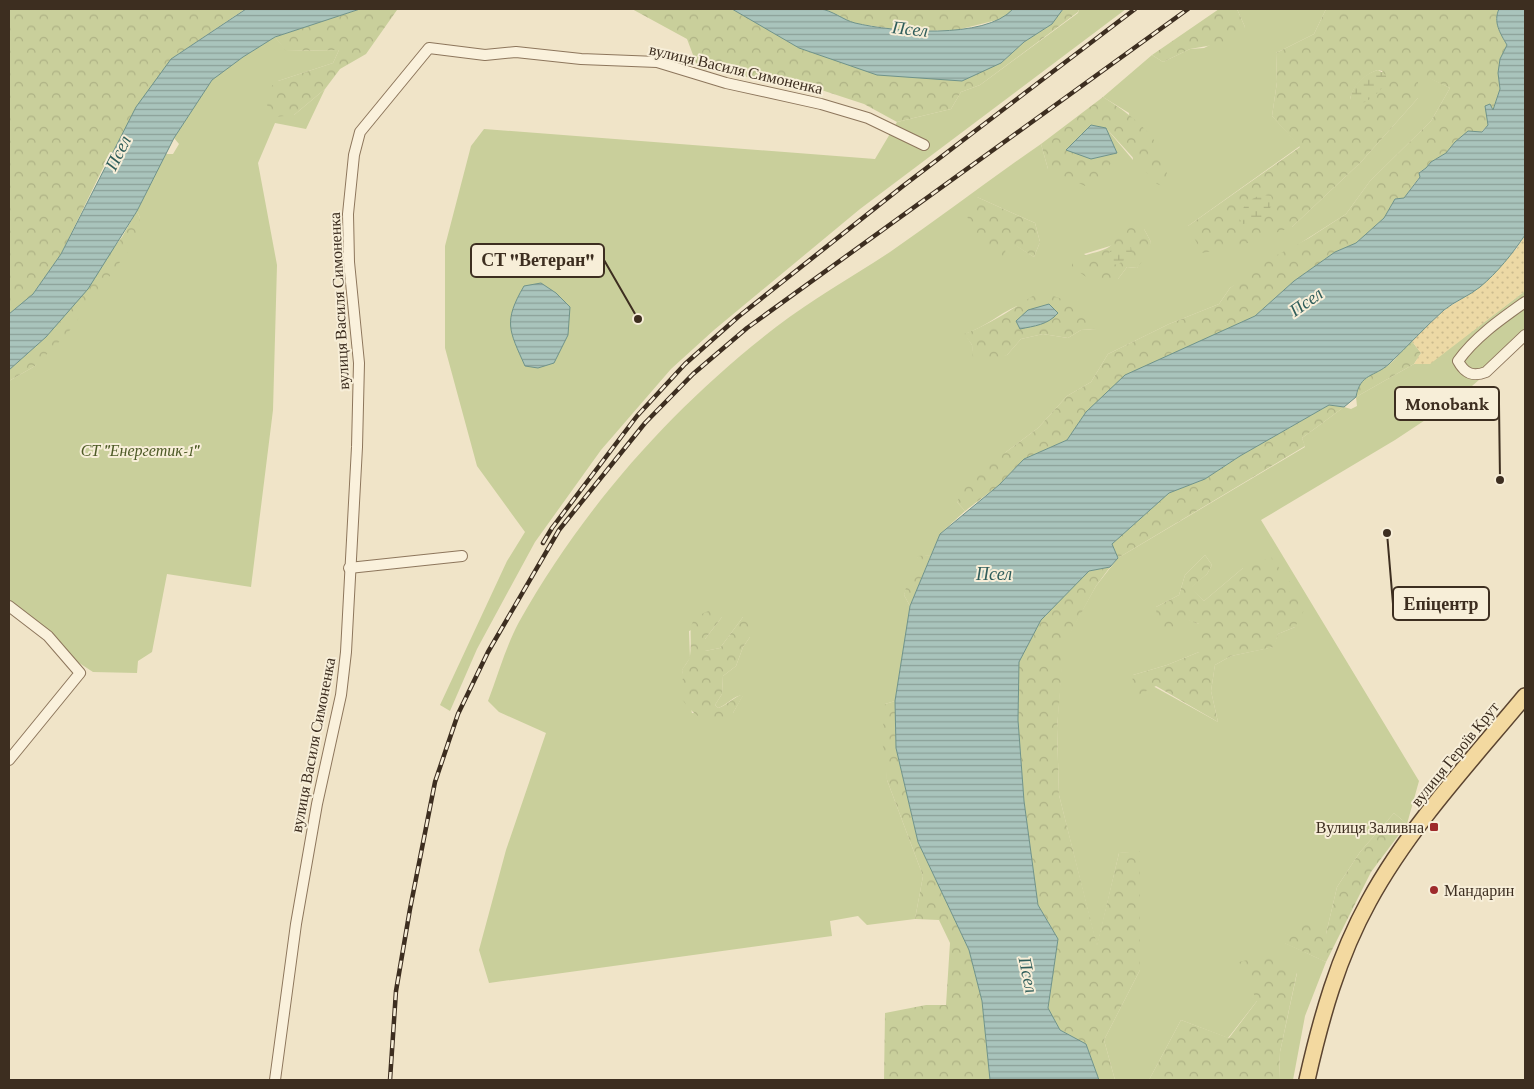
<svg xmlns="http://www.w3.org/2000/svg" width="1534" height="1089" font-family="'Crimson Pro',serif">
  <style>
    .green { fill: #c9cf9b; fill-rule: evenodd }
    .forest { fill: url(#forest-crowns); fill-rule: evenodd }
    .wetland { fill: url(#wetland-marsh) }
    .sand { fill: url(#sand-dots) }
    .water { fill: url(#water-rules); stroke: #6f938a }
    .lines { fill: none; stroke-linecap: round; stroke-linejoin: round }
    .minor-casing { stroke: #8d765c; stroke-width: 12 }
    .primary-casing { stroke: #5b4430; stroke-width: 18 }
    .minor { stroke: #faf1dc; stroke-width: 10 }
    .primary { stroke: #f3d9a0; stroke-width: 15 }
    .rail-casing { stroke: #3d2e20; stroke-width: 4.5 }
    .rail { stroke: #f7eed8; stroke-width: 2.5; stroke-dasharray: 8; stroke-linecap: butt }
    .poi-dot { fill: #9e2a2b; stroke: #f7eed8; stroke-width: 2 }
    .labels { text-anchor: middle; dominant-baseline: central; stroke-width: 4; stroke-linejoin: round; paint-order: stroke }
    .street-label { font-size: 16px; fill: #3d2e20; stroke: #f7eed8 }
    .park-label { font-size: 16px; font-style: italic; fill: #4d5a26; stroke: #f7eed8 }
    .poi-label { font-size: 16px; fill: #3d2e20; stroke: #f7eed8; text-anchor: end }
    .water-label { font-size: 18px; font-style: italic; fill: #2f5d5a; stroke: #f7eed8 }
    .leader { fill: none; stroke: #3d2e20; stroke-width: 2 }
    .callout-dot { fill: #3d2e20; stroke: #f7eed8; stroke-width: 2 }
    .callout { fill: #f7eed8; stroke: #3d2e20; stroke-width: 2 }
    .callout-label { font-size: 18px; text-anchor: middle; font-weight: bold; fill: #3d2e20 }
  </style>
  <defs>
    <pattern id="forest-crowns" width="20" height="18" patternUnits="userSpaceOnUse" patternTransform="scale(1.25)"><rect width="20" height="18" fill="#c9cf9b"/><path d="M2 6a3 3 0 1 1 6 0M12 15a3 3 0 1 1 6 0" fill="none" stroke="#aeb285"/></pattern>
    <pattern id="wetland-marsh" width="20" height="14" patternUnits="userSpaceOnUse" patternTransform="scale(1.25)"><rect width="20" height="14" fill="#c9cf9b"/><path d="M1 5h8M5 5V1M11 12h8M15 12V8" fill="none" stroke="#aeb285"/></pattern>
    <pattern id="sand-dots" width="8" height="8" patternUnits="userSpaceOnUse" patternTransform="scale(1.25)"><rect width="8" height="8" fill="#ecd9a5"/><path d="M2 2h.1M6 6h.1" fill="none" stroke="#cbbb8e" stroke-width="1.8" stroke-linecap="round"/></pattern>
    <pattern id="water-rules" width="6" height="5" patternUnits="userSpaceOnUse" patternTransform="scale(1.25)"><rect width="6" height="5" fill="#a9c4bc"/><path d="M0 2.5h6" fill="none" stroke="#8ba098"/></pattern>
  </defs>
  <rect width="100%" height="100%" fill="#f0e4c8"/>
  <g class="green">
    <polygon points="1079,9 1126,9 860,209 714,330 671,369 601,450 535,542 477,649 450,711 440,705 507,561 525,532 477,466 445,348 445,246 471,146 484,129 875,159 897,122 951,109 961,92 980,85 1078,13"/>
    <path d="M1237,9H1326L1314,34L1276,53L1277,82L1272,116L1300,146L1188,226L1292,227L1361,162L1418,98V72L1450,88L1431,121L1370,181L1346,214L1230,288L1219,304L1169,324L1108,354L1091,382L1067,396L1038,428L1006,452L957,502L965,511L940,534L931,555L918,557L904,595L910,606L895,701L885,704L887,780L923,876L915,919L867,925L858,916L830,921L832,936L489,983L479,950L506,850L546,733L499,712L488,701C498,675 506,646 519,622C583,508 672,407 776,327C813,299 852,277 890,252C941,217 990,179 1041,144L1048,169L1117,153L1106,128L1133,160L1129,113L1103,97L1152,55L1163,62L1190,49L1204,48L1245,27ZM977,197L1035,223L1040,242L1034,257L1006,239ZM1144,229L1151,242L1137,268L1127,267L1118,279L1084,254L1110,246ZM1017,306L1096,329L1081,330L1068,338L1043,334L1021,339L1007,355L974,359L972,345L965,334C987,326 997,315 1017,306ZM722,617L705,639V651L720,648L743,617L750,637L743,647L736,666L723,676L722,694L715,705L718,708C728,705 732,696 743,695L733,713H692L682,670L690,658L689,631Z"/>
    <polygon points="275,37 287,51 339,50 333,63 278,81 294,115 325,89 306,129 275,123 258,163 277,265 273,410 251,587 167,574 152,652 138,661 137,673 93,672 70,657 46,629 9,599 9,381 35,366 140,218 137,211 166,154 173,154 179,144 174,138 212,80 243,57"/>
    <path d="M1525,291V340L1457,399L1395,440L1261,520L1419,781L1407,824L1394,813L1360,852L1337,887L1326,934L1285,943L1326,962L1305,1016L1293,1080H1279L1280,1052L1297,973L1257,1001L1228,1038L1181,1020L1149,1080H1115L1104,1040L1140,970V852L1119,853L1097,947L1059,795L1057,728L1063,645L1096,586L1118,558L1305,447L1302,438L1344,407L1351,409L1357,406L1356,397L1414,364L1430,363ZM1205,555L1212,565L1207,574L1190,588L1204,601L1243,568L1295,627L1278,634L1273,647L1231,656L1215,665L1211,691L1218,722L1133,675L1167,665L1199,652V624L1156,607L1179,595L1185,575Z"/>
  </g>
  <g class="forest">
    <polygon points="9,9 245,9 171,59 103,168 61,254 33,294 9,314"/>
    <polygon points="360,9 406,9 397,10 366,54 340,69 325,89 294,115 275,117 267,105 268,89 278,81 333,63 339,50 286,51 275,37"/>
    <polygon points="632,9 732,9 799,48 1001,63 1024,42 1052,24 1063,9 1079,9 1078,12 980,85 961,92 951,109 897,122 864,104 797,82 758,79 698,68 687,39"/>
    <polygon points="822,9 1013,9 1005,18 957,30 908,31 853,23"/>
    <polygon points="1219,9 1237,9 1245,27 1236,41 1190,49 1163,62 1152,55"/>
    <path d="M1326,9H1499C1493,22 1500,33 1507,45L1498,73L1500,89L1493,110L1487,113L1488,125L1481,132L1468,131L1455,142L1446,153L1431,162L1426,168L1419,172L1420,176L1404,198L1395,199L1384,218L1356,243L1335,252L1294,281L1255,316L1195,345L1086,412L1067,440L1024,459L999,485L965,511L957,502L971,473L1006,452L1038,428L1067,396L1091,382L1108,354L1169,324L1219,304L1230,288L1262,263L1309,238L1346,214L1370,181L1431,121L1450,88L1418,73V98L1361,162L1292,227L1237,247L1202,253L1188,226L1300,147L1272,116L1277,82L1276,53L1314,34ZM1378,70L1383,71L1350,100C1352,86 1365,74 1378,70Z"/>
    <path d="M1103,97C1126,111 1159,135 1166,164C1168,171 1166,180 1166,187L1157,184L1106,128L1091,159L1117,153L1102,178L1085,186L1048,169L1041,144Z"/>
    <polygon points="977,197 1035,223 1040,242 1034,257 1006,240 1005,256 995,256 972,235 965,207"/>
    <polygon points="137,211 140,218 134,243 67,334 35,366 9,381 9,370 46,337 122,237"/>
    <path d="M1131,225L1144,229L1151,242L1146,256L1137,268L1127,267L1118,279L1108,284L1089,279L1072,267V262C1083,253 1097,254 1109,247C1118,241 1118,228 1131,225Z"/>
    <path d="M1040,291L1070,302L1096,320V329L1081,330L1068,338L1043,334L1021,339L1007,355L988,362L973,359L972,345L964,334C991,324 1016,307 1040,291Z"/>
    <path d="M1411,340L1421,353L1414,364L1356,397C1360,375 1372,376 1387,366C1396,360 1404,348 1411,340Z"/>
    <polygon points="1329,405 1344,407 1302,438 1305,446 1118,558 1112,544 1169,493 1205,479 1240,456"/>
    <polygon points="931,555 910,606 904,595 911,570 918,556"/>
    <polygon points="1205,555 1212,565 1207,574 1191,588 1204,601 1243,568 1271,557 1296,590 1304,610 1295,627 1278,634 1274,647 1231,656 1215,665 1211,691 1218,722 1156,686 1131,699 1133,675 1167,665 1199,652 1199,624 1184,619 1168,630 1157,624 1156,607 1179,595 1185,575"/>
    <polygon points="1110,567 1096,586 1064,645 1057,728 1059,795 1097,945 1119,853 1140,851 1140,970 1104,1040 1115,1080 1099,1080 1086,1044 1060,1030 1048,1008 1058,939 1038,905 1024,801 1018,720 1019,662 1041,620 1075,584 1089,571"/>
    <path d="M714,609L718,610L722,617L705,639V651L720,648L743,617L746,616L751,628L750,637L743,647L736,666L723,676L722,694L715,705L718,708C728,705 733,697 744,694L733,713C708,731 693,715 679,695L683,678L682,670C684,666 689,661 690,656C694,630 681,620 714,609Z"/>
    <polygon points="895,701 896,748 918,842 969,950 982,1001 990,1080 884,1080 885,1013 926,1005 946,1005 950,943 939,920 915,919 923,876 887,780 882,739 885,704"/>
    <polygon points="1394,813 1407,824 1371,872 1326,962 1284,943 1306,924 1326,934 1337,887 1360,852"/>
    <polygon points="1276,953 1297,972 1280,1052 1279,1080 1149,1080 1181,1020 1229,1038 1257,1001 1239,962"/>
  </g>
  <g class="wetland">
    <path d="M1378,70L1386,75C1388,89 1365,106 1352,105L1350,100C1352,85 1364,74 1378,70Z"/>
    <path d="M1261,195L1271,196L1273,204L1261,220L1243,224L1238,217C1242,207 1251,198 1261,195Z"/>
    <polygon points="1121,246 1131,247 1132,255 1117,265 1104,261 1111,250"/>
  </g>
  <polygon class="sand" points="1525,235 1525,291 1430,364 1414,364 1421,353 1411,340 1446,309 1480,287 1517,248"/>
  <g class="water">
    <polygon points="246,9 360,9 275,37 243,57 212,80 174,138 137,211 88,289 46,337 9,370 9,314 33,294 61,254 136,107 171,59"/>
    <path d="M732,9C760,9 791,6 820,9C832,10 843,20 855,23C893,32 985,40 1013,9H1063L1052,24L1024,42L1001,63L962,81L877,75L799,48Z"/>
    <path d="M1499,9H1525V235C1513,253 1497,273 1480,287C1469,296 1455,301 1444,310C1425,327 1408,346 1389,364C1375,377 1360,373 1356,397L1344,407L1329,405L1240,456L1205,479L1169,493L1112,544L1118,558L1110,567L1089,571L1041,620L1019,662L1018,720L1024,801L1038,905L1058,939L1048,1008L1060,1030L1086,1044L1099,1080H990L982,1001L969,950L918,842L896,748L895,701L910,606L940,534L999,485L1024,459L1067,440L1086,412L1125,375L1255,316L1294,281L1335,252L1356,243L1384,218L1395,199L1404,198L1420,177L1419,173L1426,168L1431,162L1446,153L1455,142L1468,131L1482,132L1488,125L1485,106L1490,104L1493,110L1500,89L1498,73L1500,59L1507,45C1500,33 1493,22 1499,9Z"/>
    <polygon points="1091,125 1106,128 1117,153 1091,159 1066,150"/>
    <path d="M541,283L556,293L570,307L568,335L554,363L538,368L525,366C509,330 503,322 524,286Z"/>
    <path d="M1049,304L1058,313C1048,325 1034,326 1020,329L1016,321L1028,310Z"/>
  </g>
  <g class="lines">
    <g class="minor-casing">
      <g id="minor">
        <path d="M1525,302C1501,319 1475,337 1458,361C1465,374 1473,377 1486,372L1525,335"/>
        <polyline points="349,568 462,556"/>
        <polyline points="9,606 48,636 80,673 9,760"/>
        <polyline points="275,1080 296,924 317,804 341,695 346,652 357,447 359,363 349,262 348,214 354,155 360,132 429,48 485,55 516,52 581,59 657,62 726,83 821,104 868,118 924,145"/>
      </g>
    </g>
    <g class="primary-casing">
      <path id="primary" d="M1307,1080C1321,1018 1338,957 1369,901C1410,826 1471,761 1525,696"/>
    </g>
    <use href="#minor" class="minor"/>
    <use href="#primary" class="primary"/>
    <g class="rail-casing">
      <g id="rail">
        <polyline points="543,543 552,528 637,416 685,364 738,317 903,186 1135,9"/>
        <polyline points="390,1080 396,991 410,909 435,782 458,714 488,652 559,530 645,423 693,374 747,328 1188,9"/>
      </g>
    </g>
    <use href="#rail" class="rail"/>
  </g>
  <g class="poi-dot">
    <rect x="1429" y="822" width="10" height="10" rx="2.5"/>
    <circle cx="1434" cy="890" r="5"/>
  </g>
  <g class="labels">
    <g class="street-label">
      <text transform="translate(736 69) rotate(13)">вулиця Василя Симоненка</text>
      <text transform="translate(339 301) rotate(-93)">вулиця Василя Симоненка</text>
      <text transform="translate(313 745) rotate(-79)">вулиця Василя Симоненка</text>
      <text transform="translate(1455 754) rotate(-51)">вулиця Героїв Крут</text>
    </g>
    <g class="park-label">
      <text x="140" y="450">СТ "Енергетик-1"</text>
    </g>
    <g class="poi-label">
      <text x="1424" y="827">Вулиця Заливна</text>
      <text x="1444" y="890" text-anchor="start">Мандарин</text>
    </g>
    <g class="water-label">
      <text transform="translate(910 29) rotate(6)">Псел</text>
      <text transform="translate(118 153) rotate(-63)">Псел</text>
      <text transform="translate(1306 302) rotate(-35)">Псел</text>
      <text x="994" y="574">Псел</text>
      <text transform="translate(1028 975) rotate(78)">Псел</text>
    </g>
  </g>
  <path class="leader" d="M638 319L604 260M1500 480L1499 404M1387 533L1393 604"/>
  <g class="callout-dot">
    <circle cx="638" cy="319" r="5"/>
    <circle cx="1500" cy="480" r="5"/>
    <circle cx="1387" cy="533" r="5"/>
  </g>
  <g class="callout">
    <rect x="471" y="244" width="133" height="33" rx="5"/>
    <rect x="1395" y="387" width="104" height="33" rx="5"/>
    <rect x="1393" y="587" width="96" height="33" rx="5"/>
  </g>
  <g class="callout-label">
    <text x="538" y="266">СТ "Ветеран"</text>
    <text x="1447" y="410">Monobank</text>
    <text x="1441" y="610">Епіцентр</text>
  </g>
  <rect width="1534" height="1089" fill="none" stroke="#3d2e20" stroke-width="20"/>
</svg>
